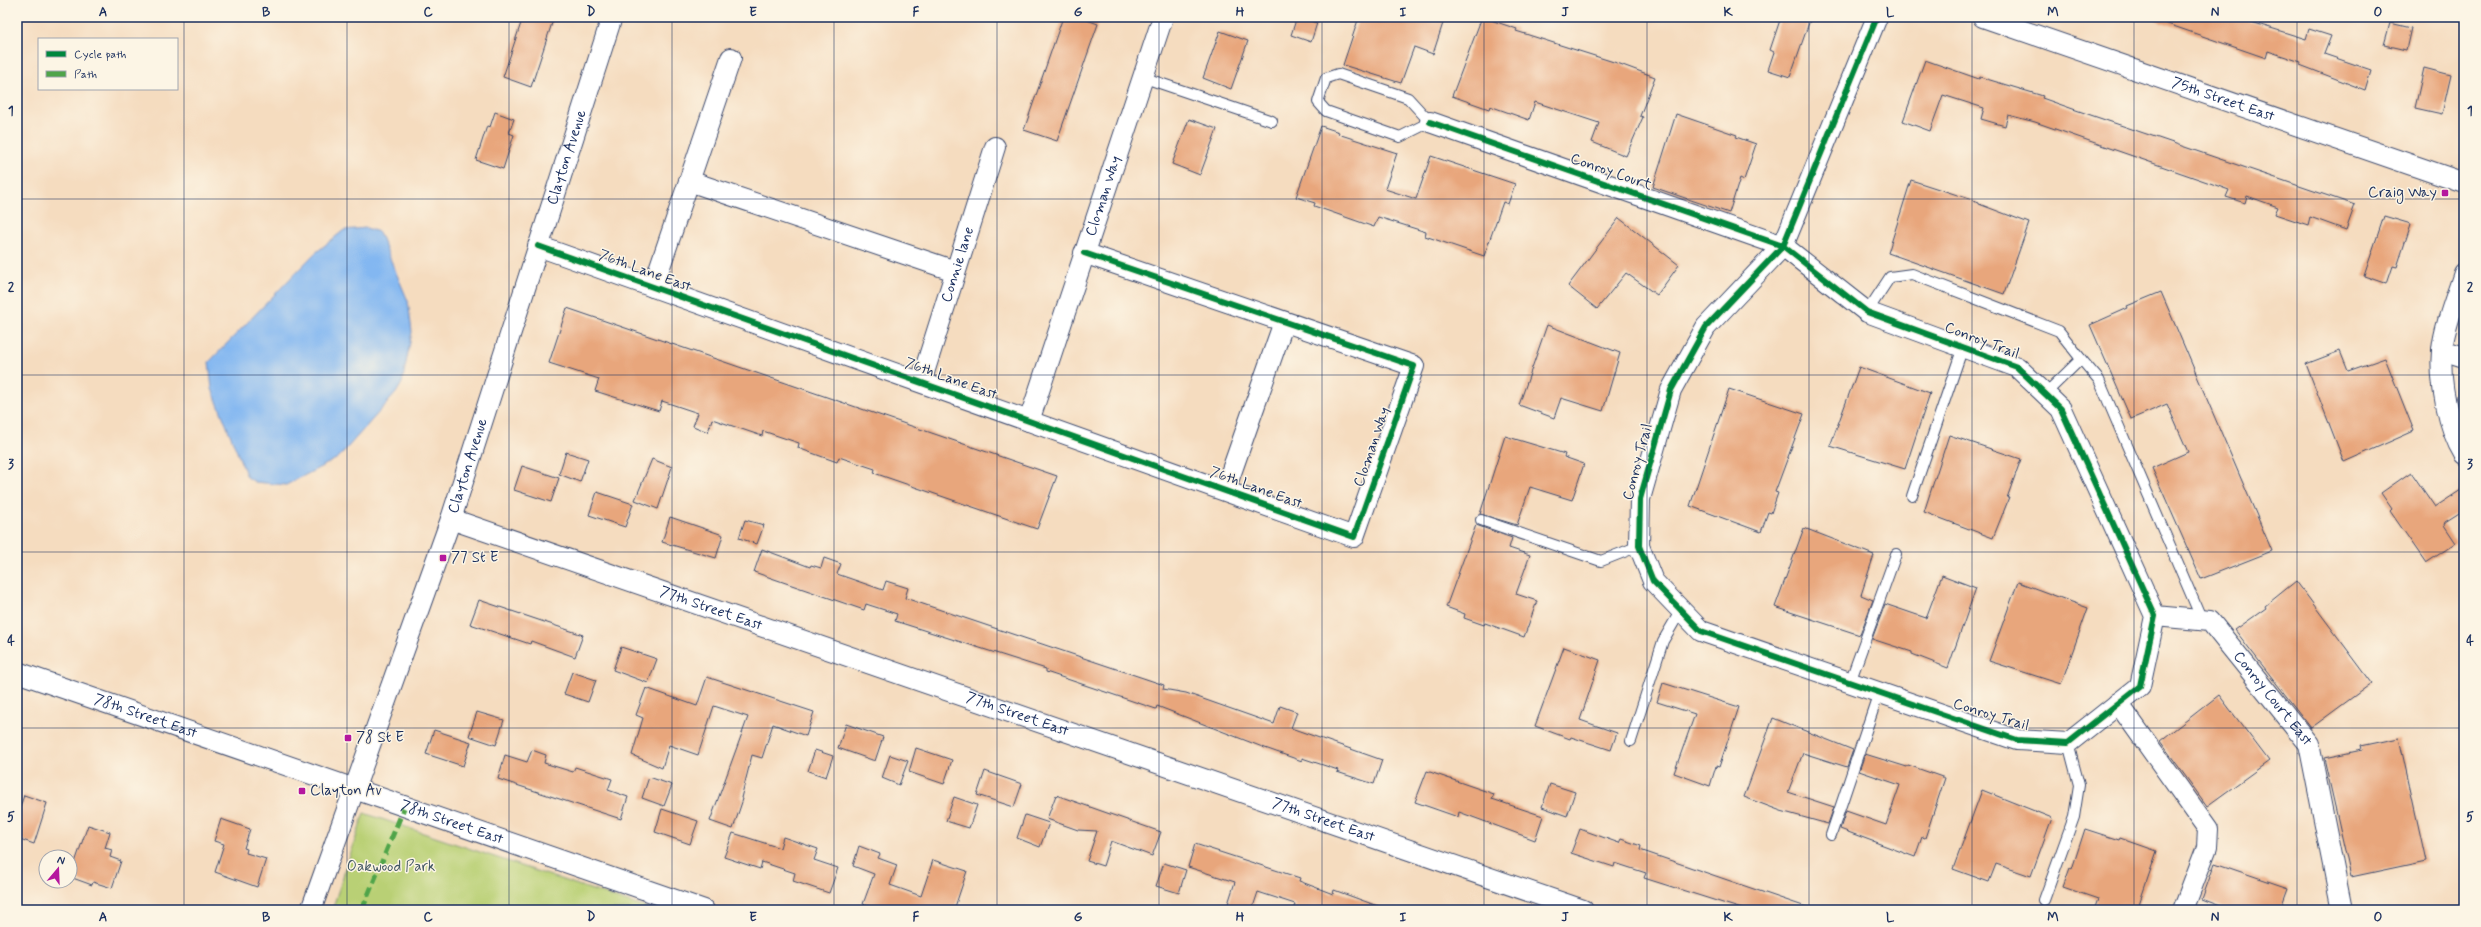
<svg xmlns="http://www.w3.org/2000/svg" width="2481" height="927" font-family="Mynerve,sans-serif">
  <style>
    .green { fill: #b9d075; stroke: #6a806a }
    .water { fill: #83b7f1; stroke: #4f73a8 }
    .building { fill: #e8a67b }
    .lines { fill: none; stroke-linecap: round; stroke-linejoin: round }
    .lane-casing { stroke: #3c496d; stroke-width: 12 }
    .street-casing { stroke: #3c496d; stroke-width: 22 }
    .lane { stroke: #fff; stroke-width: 10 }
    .street { stroke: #fff; stroke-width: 20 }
    .quiet { stroke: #4fa44a; stroke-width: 5; stroke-dasharray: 10 5; stroke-linecap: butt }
    .cycleway-casing { stroke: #fcf5e5; stroke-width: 8 }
    .cycleway { stroke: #00873e; stroke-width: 6 }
    .grid { fill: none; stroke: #1b2f5e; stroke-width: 1; stroke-opacity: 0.55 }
    .poi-dot { fill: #b5179e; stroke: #fcf5e5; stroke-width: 1.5 }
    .labels { text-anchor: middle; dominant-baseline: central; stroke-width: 3; stroke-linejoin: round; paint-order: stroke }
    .street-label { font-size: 15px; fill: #1b2f5e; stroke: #fcf5e5 }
    .poi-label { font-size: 15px; fill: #1b2f5e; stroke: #fcf5e5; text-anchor: start }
    .park-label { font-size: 15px; fill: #425764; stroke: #fcf5e5 }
    .neatline { fill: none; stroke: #1b2f5e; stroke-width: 1.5 }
    .grid-label { font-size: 13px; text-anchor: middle; font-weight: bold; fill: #1b2f5e }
  </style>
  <rect width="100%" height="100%" fill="#fcf5e5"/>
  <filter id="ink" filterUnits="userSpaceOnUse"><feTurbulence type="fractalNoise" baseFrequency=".025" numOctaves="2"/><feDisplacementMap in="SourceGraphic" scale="8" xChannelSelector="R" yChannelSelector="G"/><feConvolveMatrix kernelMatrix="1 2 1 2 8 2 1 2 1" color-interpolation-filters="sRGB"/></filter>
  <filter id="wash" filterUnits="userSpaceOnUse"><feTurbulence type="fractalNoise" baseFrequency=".012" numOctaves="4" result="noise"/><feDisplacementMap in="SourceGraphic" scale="16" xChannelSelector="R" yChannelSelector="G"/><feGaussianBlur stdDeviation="0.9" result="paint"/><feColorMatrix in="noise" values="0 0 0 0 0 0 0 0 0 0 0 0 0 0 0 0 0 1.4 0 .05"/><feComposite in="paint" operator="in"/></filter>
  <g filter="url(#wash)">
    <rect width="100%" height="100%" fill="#f5dcbf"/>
    <polygon class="green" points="364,813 652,910 332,910"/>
    <polygon class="water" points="366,228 379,232 408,301 412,332 402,383 396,393 338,458 286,485 255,482 247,477 212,389 209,362 314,254 344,230"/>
    <g id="blocks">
      <g class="building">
        <polygon points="523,17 554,17 531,87 503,77"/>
        <polygon points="1063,17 1079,17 1098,24 1057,141 1024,130"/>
        <polygon points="1297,17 1317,23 1311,42 1291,35"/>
        <polygon points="1359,17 1445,17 1433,54 1414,47 1401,83 1343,65"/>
        <polygon points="1482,17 1517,29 1516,31 1620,64 1655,77 1640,116 1643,117 1626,156 1592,142 1599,123 1535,102 1529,120 1490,106 1489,109 1452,96"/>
        <polygon points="1781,17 1811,17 1790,77 1768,70 1774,52 1770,50"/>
        <polygon points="2156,17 2235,17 2306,39 2309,29 2331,36 2324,54 2371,70 2365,90 2300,65 2301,62 2268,51 2266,58 2156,20"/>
        <polygon points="2390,23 2411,28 2406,50 2384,45"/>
        <polygon points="1220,31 1248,41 1231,89 1203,78"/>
        <polygon points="1925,60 1979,79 1980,77 2043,96 2042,98 2073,109 2355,205 2346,230 2310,217 2308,225 2275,214 2278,207 2247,196 2245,203 2226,197 2229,190 2210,183 2035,122 2008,115 2005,126 1981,119 1984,108 1943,95 1930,131 1903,121"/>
        <polygon points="2424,68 2451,75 2442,114 2415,108"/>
        <polygon points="495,112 514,119 509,133 514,135 503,169 476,160 487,126 490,127"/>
        <polygon points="1676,114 1737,135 1736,137 1756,144 1744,180 1740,178 1729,213 1653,187"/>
        <polygon points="1189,119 1217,129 1200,175 1172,164"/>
        <polygon points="1321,126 1339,132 1338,134 1397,153 1385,189 1416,199 1431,156 1515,184 1508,204 1503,202 1484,256 1425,236 1426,232 1378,217 1374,227 1314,206 1315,203 1296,197"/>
        <polygon points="1911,180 1979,202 1979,204 2029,223 2004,294 1888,253"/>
        <polygon points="2384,216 2411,224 2397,267 2393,266 2387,284 2364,276"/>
        <polygon points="1619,218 1679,265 1657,295 1626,273 1597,309 1568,286"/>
        <polygon points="2161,292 2272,551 2201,579 2152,468 2188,452 2167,404 2131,419 2090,325 2128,308 2127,306"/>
        <polygon points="567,308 1057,476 1037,529 874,473 875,469 839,457 837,462 798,448 799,443 763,431 762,436 712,419 708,432 693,426 698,413 662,401 659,411 595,391 599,379 549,363"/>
        <polygon points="1547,325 1620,353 1603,411 1561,398 1554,418 1519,405"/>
        <polygon points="2340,351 2348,371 2385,358 2414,431 2344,462 2306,364"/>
        <polygon points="1859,367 1930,393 1905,469 1830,446"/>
        <polygon points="1729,389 1804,414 1775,492 1778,493 1771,513 1768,512 1761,532 1690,506"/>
        <polygon points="1949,435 2021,459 2007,498 2009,498 1993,538 1924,512"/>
        <polygon points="1505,436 1565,454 1564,457 1584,464 1572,500 1530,487 1517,525 1480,514"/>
        <polygon points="566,452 588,459 580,482 559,474"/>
        <polygon points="652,459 672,467 658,509 635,500"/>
        <polygon points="522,466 559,478 551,502 514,490"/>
        <polygon points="2411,472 2435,507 2464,488 2464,510 2445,522 2444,525 2456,543 2426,563 2390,511 2392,509 2381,493"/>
        <polygon points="597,492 633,504 625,527 589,515"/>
        <polygon points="670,517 723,535 716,558 662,542"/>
        <polygon points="745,520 764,525 757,544 739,538"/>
        <polygon points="1476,525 1512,538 1509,548 1530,555 1516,594 1537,601 1524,637 1485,623 1484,625 1464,618 1465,614 1446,607"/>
        <polygon points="1804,528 1874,555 1861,595 1873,600 1860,635 1775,607"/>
        <polygon points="762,549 810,567 811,565 821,568 824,558 841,564 837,574 883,590 886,581 908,588 905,598 1164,685 1163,689 1186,693 1274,724 1280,706 1297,712 1291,728 1382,760 1374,784 1337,772 1338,770 1302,758 1302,761 1265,748 1157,706 1156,709 1046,672 1046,669 895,621 897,614 866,604 864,610 754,572"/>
        <polygon points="1942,575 1976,588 1948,668 1912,654 1912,652 1872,639 1885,604 1926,618"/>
        <polygon points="2296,581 2372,683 2311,728 2235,630 2266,608 2265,606"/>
        <polygon points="2018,582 2088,608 2061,684 1989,661"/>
        <polygon points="479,600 583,635 575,657 531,641 530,644 470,624"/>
        <polygon points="621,647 657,659 648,683 613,670"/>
        <polygon points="1564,647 1600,660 1580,720 1617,733 1611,750 1571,737 1570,739 1535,726"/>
        <polygon points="572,672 596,680 588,702 564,694"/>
        <polygon points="707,677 814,712 806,736 773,724 762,758 752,755 741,798 743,799 733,829 710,821 748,717 714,706 698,755 669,745 662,768 632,755 643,718 636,715 646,688 697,706"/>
        <polygon points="1663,683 1739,707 1719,767 1716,766 1710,786 1674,773 1695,714 1657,702"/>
        <polygon points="2219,695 2269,761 2207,806 2160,741"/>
        <polygon points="477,712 504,720 496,745 469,736"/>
        <polygon points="1773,718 1853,750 1847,767 1803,753 1788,792 1834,807 1828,824 1781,811 1744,797"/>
        <polygon points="846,724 883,737 875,761 838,748"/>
        <polygon points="434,730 471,742 463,766 426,754"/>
        <polygon points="2399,738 2426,861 2351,877 2324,758 2362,750 2361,746"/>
        <polygon points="916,748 952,760 944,784 909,772"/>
        <polygon points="532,750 546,755 544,763 573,772 575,767 612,779 608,790 628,797 621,819 498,779 505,755 527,762"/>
        <polygon points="815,750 833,756 826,777 808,771"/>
        <polygon points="1865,754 1907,767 1908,765 1945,778 1925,838 1922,837 1915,857 1840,829 1846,811 1886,825 1900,785 1859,771"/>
        <polygon points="890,755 908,761 899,785 882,778"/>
        <polygon points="985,771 1022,784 1014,807 977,795"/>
        <polygon points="1427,771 1494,794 1492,799 1543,816 1535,840 1459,812 1458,817 1415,802"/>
        <polygon points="649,777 672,785 664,806 642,798"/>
        <polygon points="1550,784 1575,792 1567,816 1542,807"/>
        <polygon points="1982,790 2052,818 2031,876 1996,864 1989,882 1953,869"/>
        <polygon points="24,795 47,803 34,844 17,838 17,817"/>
        <polygon points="1056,795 1161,832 1152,856 1111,841 1103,866 1087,861 1097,831 1078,830 1047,819"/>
        <polygon points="954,797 977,805 969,828 946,821"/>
        <polygon points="662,809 698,821 690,844 655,832"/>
        <polygon points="1025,815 1049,823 1040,847 1017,838"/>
        <polygon points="221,819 250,829 244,848 247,849 246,853 266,859 257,887 215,872 224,844 214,841"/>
        <polygon points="88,825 110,832 105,848 112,850 110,857 121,861 112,888 93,882 92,885 70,877"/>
        <polygon points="1580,829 1619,843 1621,839 1641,846 1640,850 1809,908 1808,910 1745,910 1644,878 1646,873 1615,863 1614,867 1571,853"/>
        <polygon points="2085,829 2119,840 2120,838 2157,851 2137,910 2094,910 2098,899 2063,887 2070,868 2072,869"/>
        <polygon points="733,833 780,848 783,837 818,849 814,860 838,868 829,893 793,881 795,873 762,862 760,869 724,857"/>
        <polygon points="1195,844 1300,878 1299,881 1333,894 1334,890 1383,908 1383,910 1293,910 1295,904 1258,892 1252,910 1226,910 1235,882 1188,867"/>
        <polygon points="859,846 880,854 878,858 897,865 890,885 921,896 933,860 967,871 954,910 881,910 863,904 874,874 853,866"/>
        <polygon points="1164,863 1186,870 1179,893 1156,886"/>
        <polygon points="2215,863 2288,888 2280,910 2231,910 2202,899"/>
      </g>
    </g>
  </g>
  <g filter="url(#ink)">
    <use href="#blocks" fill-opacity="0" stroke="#3c496d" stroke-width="1"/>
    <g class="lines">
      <g class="lane-casing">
        <g id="lane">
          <polygon points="1338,74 1408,98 1430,122 1400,137 1326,111 1318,102 1326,78"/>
          <polyline points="1142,77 1272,121"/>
          <polyline points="1867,312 1890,277 1912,274 2059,331 2081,359 2045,394"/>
          <polyline points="2081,359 2099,380 2202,620"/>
          <polyline points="1912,496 1963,347"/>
          <polyline points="1481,520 1601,561 1639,546"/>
          <polyline points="1850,682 1896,554"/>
          <polyline points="1631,741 1663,641 1681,610"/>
          <polyline points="1831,835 1879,692"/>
          <polyline points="2044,900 2074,817 2079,785 2068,743"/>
        </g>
      </g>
      <g class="street-casing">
        <g id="street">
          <path id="s1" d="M1983,17L2464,183"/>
          <polyline points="1430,122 1783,246 1867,312 2017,367 2061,409 2155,616 2140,686 2068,743 2017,740 1701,631 1653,581 1639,546 1640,499 1671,390 1706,327 1783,246 1877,17"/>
          <polyline points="689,181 955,271"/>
          <polyline points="538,246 1354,537 1414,366 1084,253"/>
          <path d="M2464,273C2457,295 2444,327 2442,350C2439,381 2448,428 2464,454"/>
          <polyline points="653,287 731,58"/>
          <polyline points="2442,350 2464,357"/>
          <path id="s2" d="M921,382L995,147"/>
          <path id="s3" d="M1029,421L1163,17"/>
          <polyline points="1225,490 1284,322"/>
          <path id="s4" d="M451,519L1583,910"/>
          <path id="s5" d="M2155,616L2210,621L2309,744L2342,910"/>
          <path id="s6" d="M17,672L704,910"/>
          <polyline points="2118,703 2208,829 2207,847 2183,910"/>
          <path id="s7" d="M311,910L451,519L612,17"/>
        </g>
      </g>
      <use href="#lane" class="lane"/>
      <use href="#street" class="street"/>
      <polyline class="quiet" points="362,910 404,808"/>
      <g class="cycleway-casing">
        <g id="cycleway">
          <polyline points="1430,122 1783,246 1867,312 2017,367 2061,409 2155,616 2140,686 2068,743 2017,740 1701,631 1653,581 1639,546 1640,499 1671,390 1706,327 1783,246 1877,17"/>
          <polyline points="538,246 1354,537 1414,366 1084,253"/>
        </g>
      </g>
      <use href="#cycleway" class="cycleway"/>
    </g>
  </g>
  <path class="grid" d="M184,17V910M347,17V910M509,17V910M672,17V910M834,17V910M997,17V910M1159,17V910M1322,17V910M1484,17V910M1647,17V910M1809,17V910M1972,17V910M2134,17V910M2297,17V910M17,199H2464M17,375H2464M17,552H2464M17,728H2464"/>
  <g class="poi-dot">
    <rect x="2441" y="189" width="8" height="8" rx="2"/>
    <rect x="439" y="554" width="8" height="8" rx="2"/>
    <rect x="344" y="734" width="8" height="8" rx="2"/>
    <rect x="298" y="787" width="8" height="8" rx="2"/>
  </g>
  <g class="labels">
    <g class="street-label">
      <text stroke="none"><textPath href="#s1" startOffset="254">75th Street East</textPath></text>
      <text stroke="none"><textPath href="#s7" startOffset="795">Clayton Avenue</textPath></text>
      <text transform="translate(1611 172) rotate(19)">Conroy Court</text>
      <text stroke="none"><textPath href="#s3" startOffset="237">Cloman Way</textPath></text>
      <text stroke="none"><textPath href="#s2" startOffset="123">Connie lane</textPath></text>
      <text transform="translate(645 271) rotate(20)">76th Lane East</text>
      <text transform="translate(1982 341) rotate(21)">Conroy Trail</text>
      <text transform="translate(951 379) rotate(20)">76th Lane East</text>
      <text transform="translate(1372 447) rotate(-71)">Cloman Way</text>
      <text transform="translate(1638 462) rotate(-75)">Conroy Trail</text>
      <text stroke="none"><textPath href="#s7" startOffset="471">Clayton Avenue</textPath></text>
      <text transform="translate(1256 488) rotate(20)">76th Lane East</text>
      <text stroke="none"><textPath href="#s4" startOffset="275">77th Street East</textPath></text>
      <text stroke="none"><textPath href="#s5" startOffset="155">Conroy Court East</textPath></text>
      <text stroke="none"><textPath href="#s4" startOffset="599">77th Street East</textPath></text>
      <text transform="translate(1991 715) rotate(17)">Conroy Trail</text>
      <text stroke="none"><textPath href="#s6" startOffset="136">78th Street East</textPath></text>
      <text stroke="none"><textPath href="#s4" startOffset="923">77th Street East</textPath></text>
      <text stroke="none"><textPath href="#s6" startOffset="460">78th Street East</textPath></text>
    </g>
    <g class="poi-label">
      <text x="2437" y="193" text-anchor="end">Craig Way</text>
      <text x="451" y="558">77 St E</text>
      <text x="356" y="738">78 St E</text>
      <text x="310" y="791">Clayton Av</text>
    </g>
    <g class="park-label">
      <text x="391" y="867">Oakwood Park</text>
    </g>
  </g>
  <rect width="2481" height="927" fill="none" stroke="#fcf5e5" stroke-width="44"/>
  <rect x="38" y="38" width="140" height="52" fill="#fcf5e5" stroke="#a2a6af"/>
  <rect x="46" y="51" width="20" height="6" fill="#00873e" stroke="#a2a6af"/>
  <text x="74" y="58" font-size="12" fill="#1b2f5e">Cycle path</text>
  <rect x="46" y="71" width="20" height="6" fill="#4fa44a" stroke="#a2a6af"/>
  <text x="74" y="78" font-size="12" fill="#1b2f5e">Path</text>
  <g transform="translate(58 869) rotate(19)"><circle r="19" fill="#fcf5e5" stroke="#a2a6af"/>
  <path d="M0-3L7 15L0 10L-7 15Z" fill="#b5179e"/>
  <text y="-6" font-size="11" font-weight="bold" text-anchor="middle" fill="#1b2f5e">N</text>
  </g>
  <rect x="22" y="22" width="2437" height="883" class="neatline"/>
  <g class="grid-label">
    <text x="103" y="16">A</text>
    <text x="266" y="16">B</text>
    <text x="428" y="16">C</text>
    <text x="591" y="16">D</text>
    <text x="753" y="16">E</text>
    <text x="916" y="16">F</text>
    <text x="1078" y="16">G</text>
    <text x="1240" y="16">H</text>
    <text x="1403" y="16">I</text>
    <text x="1565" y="16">J</text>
    <text x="1728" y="16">K</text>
    <text x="1890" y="16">L</text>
    <text x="2053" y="16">M</text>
    <text x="2215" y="16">N</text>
    <text x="2378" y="16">O</text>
    <text x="11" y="115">1</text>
    <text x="2470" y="115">1</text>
    <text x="11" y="291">2</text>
    <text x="2470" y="291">2</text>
    <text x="11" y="468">3</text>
    <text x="2470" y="468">3</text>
    <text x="11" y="645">4</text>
    <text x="2470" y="645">4</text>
    <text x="11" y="821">5</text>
    <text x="2470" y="821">5</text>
    <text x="103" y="921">A</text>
    <text x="266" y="921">B</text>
    <text x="428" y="921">C</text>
    <text x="591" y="921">D</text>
    <text x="753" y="921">E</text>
    <text x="916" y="921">F</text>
    <text x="1078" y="921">G</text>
    <text x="1240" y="921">H</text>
    <text x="1403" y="921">I</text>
    <text x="1565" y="921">J</text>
    <text x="1728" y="921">K</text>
    <text x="1890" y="921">L</text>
    <text x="2053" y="921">M</text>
    <text x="2215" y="921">N</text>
    <text x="2378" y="921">O</text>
  </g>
</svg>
